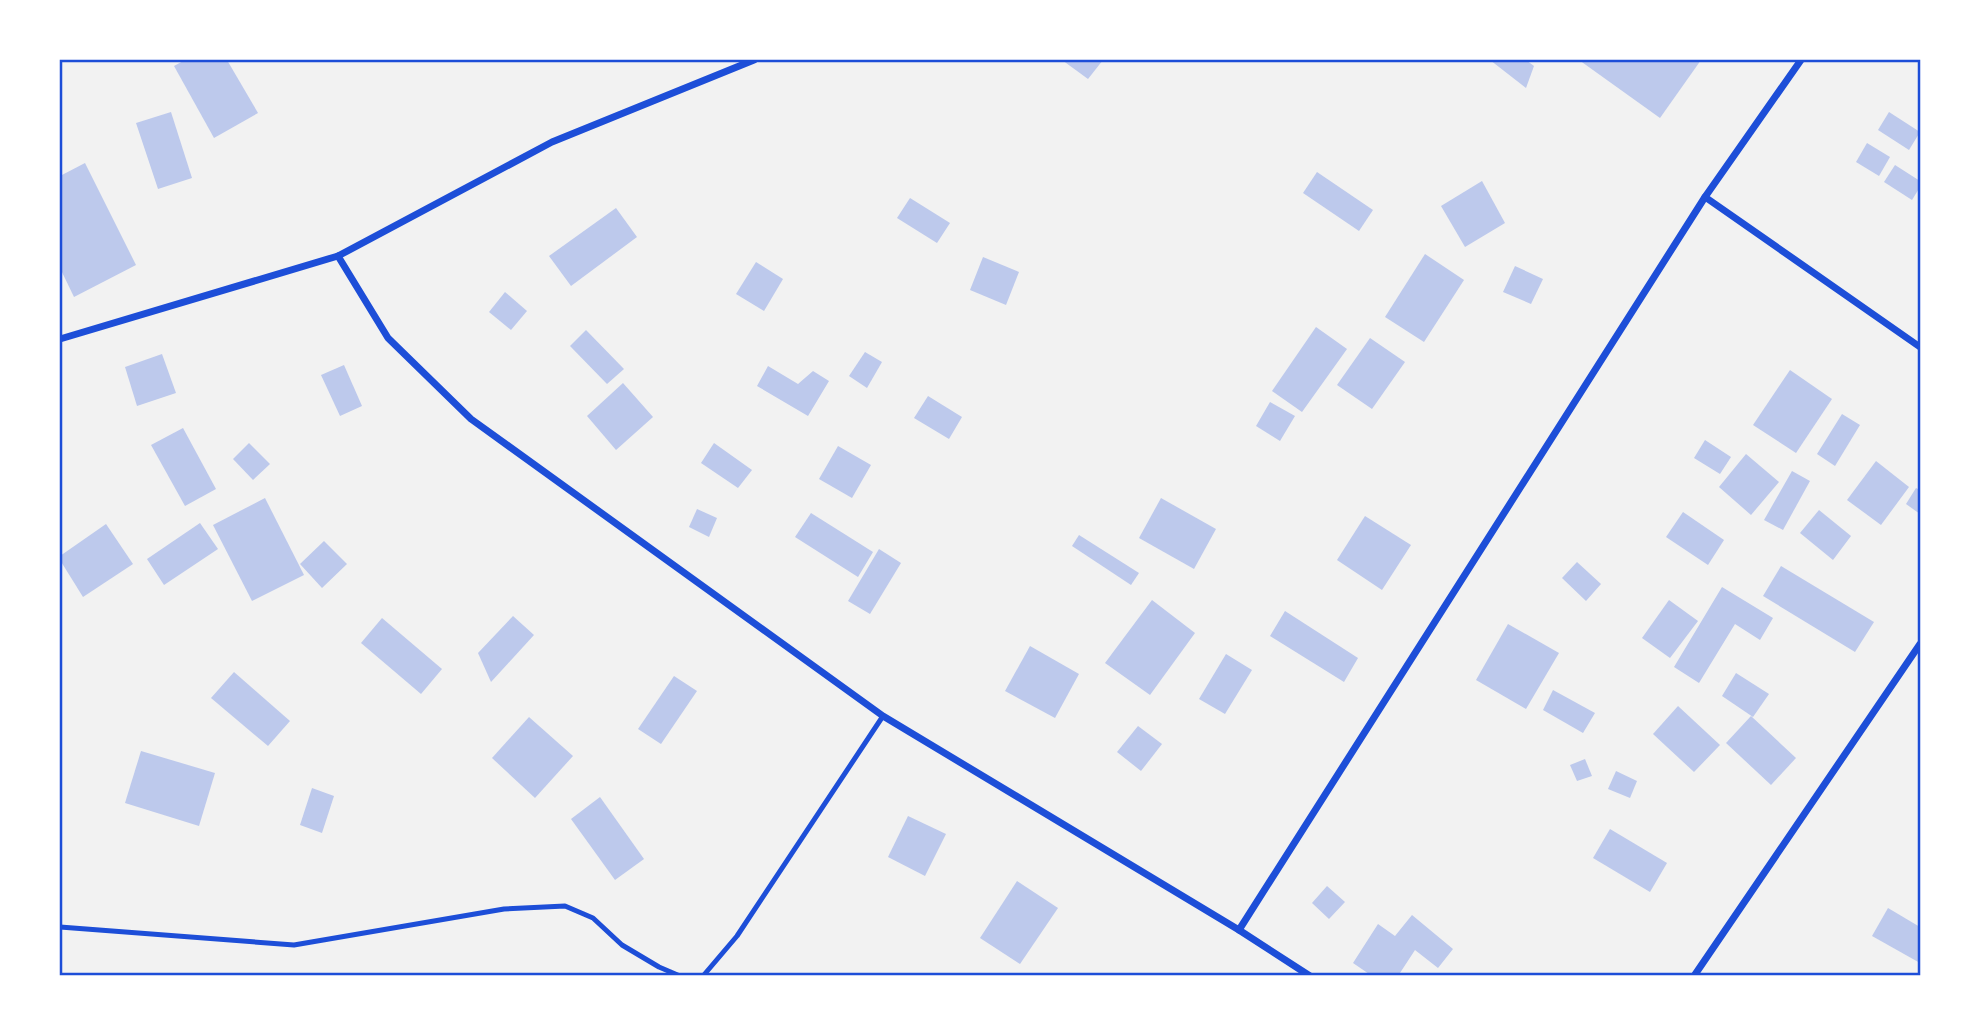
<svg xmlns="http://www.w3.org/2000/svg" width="1980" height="1035" font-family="'IBM Plex Sans',sans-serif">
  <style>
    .building { fill: #bdc9ec }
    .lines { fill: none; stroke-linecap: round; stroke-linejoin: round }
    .service { stroke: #1d4ed8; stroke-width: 5 }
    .minor { stroke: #1d4ed8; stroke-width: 7 }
    .neatline { fill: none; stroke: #1d4ed8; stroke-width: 2.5 }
  </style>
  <rect width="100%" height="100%" fill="#f2f2f2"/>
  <g class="building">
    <polygon points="185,60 227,60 258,113 214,138 174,66"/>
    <polygon points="1062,60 1103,60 1088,79"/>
    <polygon points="1490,60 1526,60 1534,66 1526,88"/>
    <polygon points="1579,60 1701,60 1660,118"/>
    <polygon points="171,112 192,178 158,189 136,123"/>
    <polygon points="1889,112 1920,132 1909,150 1878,130"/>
    <polygon points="1867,143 1890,157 1879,176 1856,162"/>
    <polygon points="85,163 136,265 74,297 60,268 60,176"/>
    <polygon points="1895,165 1920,181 1920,187 1912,200 1884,182"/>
    <polygon points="1317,172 1373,210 1359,231 1303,193"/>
    <polygon points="1482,181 1505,223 1465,247 1441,206"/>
    <polygon points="910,198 950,223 937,243 897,218"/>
    <polygon points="616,208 637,237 571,286 549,256"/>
    <polygon points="1425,254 1464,280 1424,342 1385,317"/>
    <polygon points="983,257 1019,272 1006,305 970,290"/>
    <polygon points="756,262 783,279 764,311 736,294"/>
    <polygon points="1515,266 1543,279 1531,304 1503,292"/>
    <polygon points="505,292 527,311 511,330 489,312"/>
    <polygon points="1316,327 1347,349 1302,412 1272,391"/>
    <polygon points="586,330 624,369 607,384 570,346"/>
    <polygon points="1370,338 1405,362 1372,409 1337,385"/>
    <polygon points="865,352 882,362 867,388 849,376"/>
    <polygon points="162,354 176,393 137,406 125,367"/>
    <polygon points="344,365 362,406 340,416 321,375"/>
    <polygon points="768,366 798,384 813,371 829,381 808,416 757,386"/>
    <polygon points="1790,370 1832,399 1796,453 1753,425"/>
    <polygon points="623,383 653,417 616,450 587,416"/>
    <polygon points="928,396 962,417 949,439 914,418"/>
    <polygon points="1270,402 1295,416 1280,441 1256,426"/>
    <polygon points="1842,414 1860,425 1835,466 1817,454"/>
    <polygon points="183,428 216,489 185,506 151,445"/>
    <polygon points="1705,440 1731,457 1720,474 1694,458"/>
    <polygon points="249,443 270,464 253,480 233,459"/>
    <polygon points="714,443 752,470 738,488 701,463"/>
    <polygon points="838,446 871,465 852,498 819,479"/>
    <polygon points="1746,454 1779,482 1751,515 1719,487"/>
    <polygon points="1876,461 1909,487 1881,525 1847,500"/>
    <polygon points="1792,471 1810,481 1783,530 1764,520"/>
    <polygon points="1916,488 1920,490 1920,514 1906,504"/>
    <polygon points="265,498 304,575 252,601 213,525"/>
    <polygon points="1161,498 1216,529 1194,569 1139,538"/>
    <polygon points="697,509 717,518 709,537 689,527"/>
    <polygon points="1819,510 1851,536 1833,560 1800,533"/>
    <polygon points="1683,512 1724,540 1708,565 1666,537"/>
    <polygon points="811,513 873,552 858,577 795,537"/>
    <polygon points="1365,516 1411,545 1382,590 1337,560"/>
    <polygon points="200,523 218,549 164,585 147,559"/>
    <polygon points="106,524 133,564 83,597 60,560 60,556"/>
    <polygon points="1079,535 1139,573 1131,585 1072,546"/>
    <polygon points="324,541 347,564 322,588 300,564"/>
    <polygon points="879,549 901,563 870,614 848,601"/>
    <polygon points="1577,562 1601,584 1586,601 1562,578"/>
    <polygon points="1781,566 1874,622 1855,652 1763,596"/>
    <polygon points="1722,587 1773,618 1760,640 1735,624 1699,683 1674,667"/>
    <polygon points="1152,600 1195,633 1150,695 1105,663"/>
    <polygon points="1669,600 1698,621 1670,658 1642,638"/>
    <polygon points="1285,611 1358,658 1344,682 1270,636"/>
    <polygon points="513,616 534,635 491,682 478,653"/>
    <polygon points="382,618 442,669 421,694 361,643"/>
    <polygon points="1508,624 1559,653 1526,709 1476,680"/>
    <polygon points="1030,646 1079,674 1055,718 1005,691"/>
    <polygon points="1226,654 1252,670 1225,714 1199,699"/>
    <polygon points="234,672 290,721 268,746 211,698"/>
    <polygon points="1736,673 1769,694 1753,717 1722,696"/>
    <polygon points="674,676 697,691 661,744 638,729"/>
    <polygon points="1553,690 1595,713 1583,733 1543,710"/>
    <polygon points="1678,706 1720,745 1694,772 1653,734"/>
    <polygon points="1751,716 1796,758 1771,785 1726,743"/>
    <polygon points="529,717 573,756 535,798 492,758"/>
    <polygon points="1138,726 1162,744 1141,771 1117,752"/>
    <polygon points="141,751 215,773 199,826 125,803"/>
    <polygon points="1585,759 1592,776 1577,781 1570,765"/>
    <polygon points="1616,771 1637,781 1630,798 1608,789"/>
    <polygon points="312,788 334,796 322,833 300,825"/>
    <polygon points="600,797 644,859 615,880 571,819"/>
    <polygon points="908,816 946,834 925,876 888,857"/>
    <polygon points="1610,829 1667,863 1650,892 1593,858"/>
    <polygon points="1017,881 1058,908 1020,964 980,938"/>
    <polygon points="1327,886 1345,902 1329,919 1312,903"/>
    <polygon points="1888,908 1920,927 1920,963 1872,936"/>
    <polygon points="1412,915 1453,949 1438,968 1415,950 1398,976 1372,976 1353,963 1378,924 1395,936"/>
  </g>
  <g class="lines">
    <g class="service">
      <polyline points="60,927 294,945 504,909 565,906 593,918 622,945 659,967 680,976"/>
      <polyline points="703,976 737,936 883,716"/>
    </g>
    <g class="minor">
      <polyline points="1705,197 1920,347"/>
      <polyline points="338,256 388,338 471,419 883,716 1239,930 1310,976"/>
      <polyline points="60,339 338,256 552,142 754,60"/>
      <polyline points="1239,930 1705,197 1801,60"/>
      <polyline points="1694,976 1920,644"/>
    </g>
  </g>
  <rect width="1980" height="1035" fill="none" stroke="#ffffff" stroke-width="122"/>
  <rect x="61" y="61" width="1858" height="913" class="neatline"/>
</svg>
